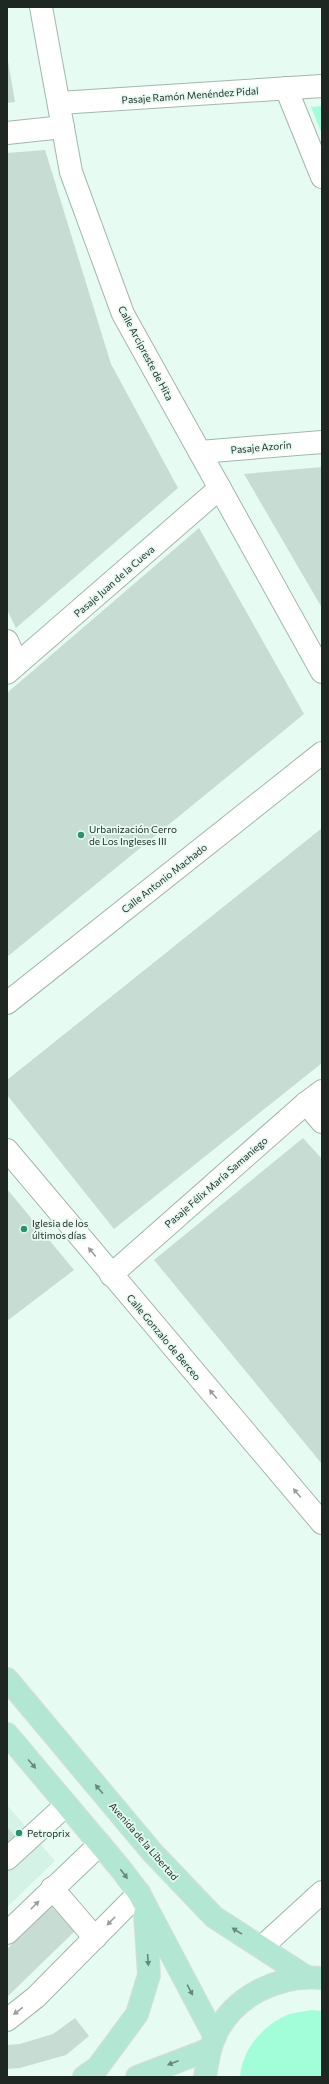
<svg xmlns="http://www.w3.org/2000/svg" width="329" height="2084" font-family="Commissioner,sans-serif">
  <style>
    .built { fill: #d4f2e5 }
    .green { fill: #a1fed9 }
    .building { fill: #c7ddd3 }
    .lines { fill: none; stroke-linecap: round; stroke-linejoin: round }
    .minor-casing { stroke: #a2b7ad; stroke-width: 24 }
    .major-casing { stroke: #dbdcdc; stroke-width: 24 }
    .minor { stroke: #fff; stroke-width: 22 }
    .major { stroke: #b2e8d3; stroke-width: 22 }
    .oneway { fill: #9a9e9c }
    .oneway2 { fill: #68887b }
    .poi-dot { fill: #299270; stroke: #e6fcf2; stroke-width: 1.5 }
    .labels { text-anchor: middle; dominant-baseline: central; stroke-width: 3.5; stroke-linejoin: round; paint-order: stroke }
    .street-label { font-size: 10px; fill: #1f2723; stroke: #e6fcf2 }
    .poi-label { font-size: 10px; fill: #1f2723; stroke: #e6fcf2; text-anchor: start }
  </style>
  <rect width="100%" height="100%" fill="#e6fcf2"/>
  <polygon class="built" points="7,1805 55,1861 7,1907"/>
  <g class="green">
    <polygon points="322,106 322,134 311,107"/>
    <path d="M311,2010L322,2011V2077H240C242,2050 262,2026 287,2015C294,2012 304,2012 311,2010Z"/>
  </g>
  <g class="building">
    <polygon points="7,55 15,102 7,103"/>
    <polygon points="45,150 111,364 178,488 16,628 7,610 7,153"/>
    <polygon points="322,467 322,608 244,474"/>
    <polygon points="199,528 304,714 7,957 7,693"/>
    <polygon points="322,828 322,1063 114,1229 7,1095 7,1080"/>
    <polygon points="303,1138 322,1159 322,1464 154,1260"/>
    <polygon points="7,1189 74,1270 7,1321"/>
    <polygon points="7,1827 21,1843 7,1855"/>
    <polygon points="51,1906 75,1931 7,1997 7,1949"/>
    <polygon points="75,2018 89,2036 66,2055 20,2068 7,2069 7,2045 20,2044 53,2034"/>
  </g>
  <g class="lines">
    <g class="minor-casing">
      <g id="minor">
        <polyline points="41,7 71,172 123,314 322,672"/>
        <polyline points="286,88 322,177"/>
        <polyline points="59,103 322,86"/>
        <polyline points="7,133 63,127"/>
        <polyline points="200,452 322,442"/>
        <polyline points="7,641 17,664"/>
        <polyline points="7,673 220,488"/>
        <polyline points="7,1003 322,753"/>
        <polyline points="306,1103 322,1122"/>
        <polyline points="7,1150 322,1523"/>
        <polyline points="111,1275 306,1103 322,1091"/>
        <polyline points="7,1859 66,1805"/>
        <polyline points="52,1888 95,1938"/>
        <polyline points="7,1933 100,1844"/>
        <polyline points="262,1947 322,1892"/>
        <polyline points="7,2020 36,1997 139,1893"/>
      </g>
    </g>
    <g class="major-casing">
      <g id="major">
        <polyline points="7,1679 152,1852 214,1917 305,1976"/>
        <polyline points="7,1734 120,1868 139,1893 215,2037"/>
        <polyline points="84,2077 98,2067 137,2014 149,1975 145,1914"/>
        <polyline points="137,2077 210,2049"/>
        <path d="M205,2077C207,2064 209,2050 214,2038C232,1996 279,1974 322,1978"/>
      </g>
    </g>
    <use href="#minor" class="minor"/>
    <use href="#major" class="major"/>
  </g>
  <defs><path id="oneway-solid" d="M-6-.8H1V-3.2L6.5 0L1 3.2V.8H-6Z"/></defs>
  <g class="oneway">
    <use href="#oneway-solid" transform="translate(92 1252) rotate(-130)"/>
    <use href="#oneway-solid" transform="translate(213 1394) rotate(-130)"/>
    <use href="#oneway-solid" transform="translate(297 1493) rotate(-130)"/>
    <use href="#oneway-solid" transform="translate(35 1905) rotate(-45)"/>
    <use href="#oneway-solid" transform="translate(111 1921) rotate(134)"/>
    <use href="#oneway-solid" transform="translate(18 2011) rotate(143)"/>
  </g>
  <g class="oneway2">
    <use href="#oneway-solid" transform="translate(32 1764) rotate(50)"/>
    <use href="#oneway-solid" transform="translate(99 1789) rotate(-130)"/>
    <use href="#oneway-solid" transform="translate(124 1874) rotate(53)"/>
    <use href="#oneway-solid" transform="translate(237 1931) rotate(-148)"/>
    <use href="#oneway-solid" transform="translate(148 1960) rotate(86)"/>
    <use href="#oneway-solid" transform="translate(190 1990) rotate(62)"/>
    <use href="#oneway-solid" transform="translate(173 2063) rotate(159)"/>
  </g>
  <g class="poi-dot">
    <circle cx="81" cy="835" r="4"/>
    <circle cx="24" cy="1229" r="4"/>
    <circle cx="19" cy="1833" r="4"/>
  </g>
  <g class="labels">
    <g class="street-label">
      <text transform="translate(190 95) rotate(-4)">Pasaje Ramón Menéndez Pidal</text>
      <text transform="translate(146 353) rotate(62)">Calle Arcipreste de Hita</text>
      <text transform="translate(261 447) rotate(-5)">Pasaje Azorín</text>
      <text transform="translate(114 581) rotate(-41)">Pasaje Juan de la Cueva</text>
      <text transform="translate(164 878) rotate(-38)">Calle Antonio Machado</text>
      <text transform="translate(216 1182) rotate(-41)">Pasaje Félix María Samaniego</text>
      <text transform="translate(164 1337) rotate(50)">Calle Gonzalo de Berceo</text>
      <text transform="translate(144 1841) rotate(49)">Avenida de la Libertad</text>
    </g>
    <g class="poi-label">
      <text x="89" y="829">Urbanización Cerro<tspan x="89" dy="12">de Los Ingleses III</tspan></text>
      <text x="32" y="1223">Iglesia de los<tspan x="32" dy="12">últimos días</tspan></text>
      <text x="27" y="1833">Petroprix</text>
    </g>
  </g>
  <rect width="329" height="2084" fill="none" stroke="#1f2723" stroke-width="16"/>
</svg>
